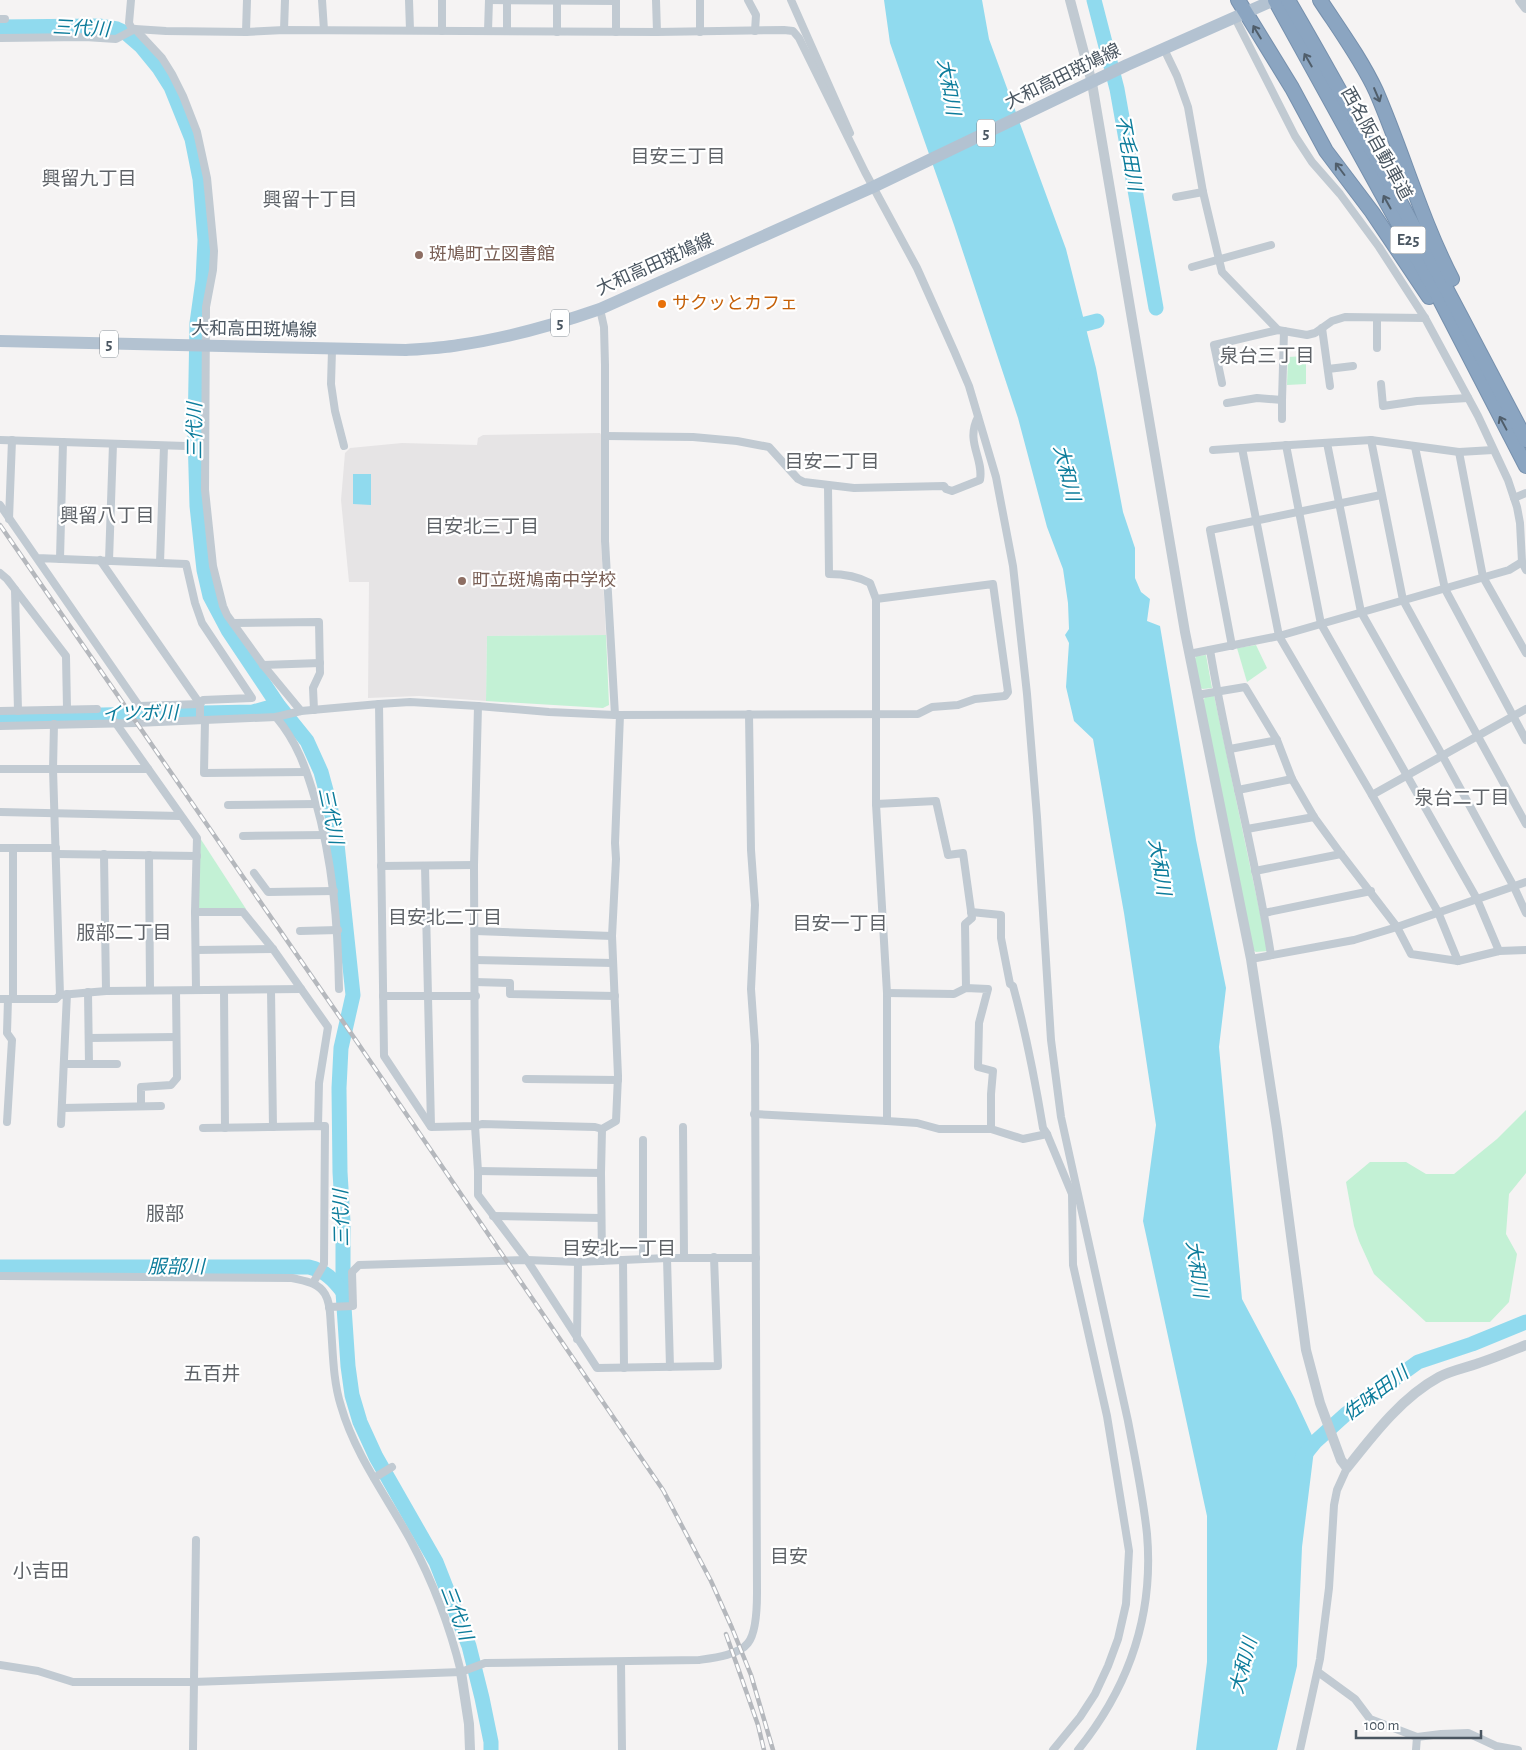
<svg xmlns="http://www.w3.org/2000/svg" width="1526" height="1750" font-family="'Alegreya Sans','Noto Sans JP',sans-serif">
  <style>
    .education { fill: #e6e4e5 }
    .green { fill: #c3f1d5 }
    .water { fill: #90daee }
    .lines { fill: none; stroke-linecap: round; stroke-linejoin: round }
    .river { stroke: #90daee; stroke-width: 15 }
    .motorway-casing { stroke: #7690ad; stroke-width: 16 }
    .minor { stroke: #c1cad2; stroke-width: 8 }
    .tertiary { stroke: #c1cad2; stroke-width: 10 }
    .primary { stroke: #b3c2d1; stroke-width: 12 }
    .motorway { stroke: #8ba5c1; stroke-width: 14 }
    .rail-casing { stroke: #b5b8bd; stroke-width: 4.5 }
    .rail { stroke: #fff; stroke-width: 2.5; stroke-dasharray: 8; stroke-linecap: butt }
    .oneway { stroke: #505e6b }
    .education-dot { fill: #8d6e63; stroke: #fff; stroke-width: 2 }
    .food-dot { fill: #e8710a; stroke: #fff; stroke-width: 2 }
    .labels { text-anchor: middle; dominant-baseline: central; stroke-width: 4.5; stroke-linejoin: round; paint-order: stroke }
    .shield { fill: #fff; stroke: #808990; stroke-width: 1 }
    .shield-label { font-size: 16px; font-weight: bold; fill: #4a5661 }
    .street-label { font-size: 18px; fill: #4a5661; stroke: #fff }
    .education-label { font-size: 18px; fill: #785e54; stroke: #fff; text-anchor: start }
    .food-label { font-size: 18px; fill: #c56008; stroke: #fff; text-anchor: start }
    .water-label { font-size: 19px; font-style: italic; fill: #0c7c9b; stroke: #fff }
    .neighbourhood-label { font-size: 19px; fill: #5f6368; stroke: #fff }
  </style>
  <rect width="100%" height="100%" fill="#f5f3f3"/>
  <polygon class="education" points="600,433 602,436 601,541 606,635 487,636 486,701 419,696 368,698 369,582 349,582 341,500 345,453 350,448 402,443 477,445 478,438 483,435"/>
  <g class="green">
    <polygon points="1306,356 1306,384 1287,385 1288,357"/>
    <polygon points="606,635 609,705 603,708 486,701 487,636"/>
    <polygon points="1256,645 1267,668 1247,682 1237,648"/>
    <polygon points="1206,655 1212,688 1203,689 1200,688 1195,659 1196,656"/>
    <polygon points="1214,695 1268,951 1256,952 1253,950 1203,701 1205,697"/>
    <polygon points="200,838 246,909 198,908"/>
    <polygon points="1526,1110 1526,1173 1509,1194 1506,1234 1517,1254 1509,1302 1490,1322 1426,1322 1374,1274 1359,1241 1354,1226 1346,1182 1370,1162 1406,1162 1426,1174 1454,1174 1497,1139"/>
  </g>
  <g class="water">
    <polygon points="884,0 982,0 989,39 1066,249 1096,368 1123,512 1135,548 1135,578 1141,592 1150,599 1147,621 1160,626 1196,840 1226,988 1219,1047 1242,1299 1295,1399 1315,1442 1302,1547 1297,1666 1277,1750 1196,1750 1207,1662 1207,1516 1143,1221 1156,1125 1124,913 1093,739 1074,721 1066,687 1069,643 1065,635 1069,629 1068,603 1063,569 1047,527 1018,418 954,225 890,43"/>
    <polygon points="353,474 371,474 371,505 353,504"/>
  </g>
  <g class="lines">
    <g class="river">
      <polyline points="1094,0 1117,89 1156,308"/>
      <polyline points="0,27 99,26 117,29 126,33 141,46 159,68 171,87 192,139 200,179 205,240 203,280 197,323 195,434 197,506 204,570 210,596 228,630 278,705 307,741 321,772 330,805 337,844 353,995 341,1048 339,1088 340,1172 343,1222 343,1292 348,1366 352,1395 360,1422 376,1457 436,1562 469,1646 482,1698 491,1742 491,1750"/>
      <polyline points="1066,329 1097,321"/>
      <polyline points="0,717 253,712 278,705"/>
      <path d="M0,1267H309C325,1271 333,1279 343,1292"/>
      <polyline points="1302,1458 1315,1442 1346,1414 1418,1362 1472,1344 1526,1322"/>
    </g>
    <g class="motorway-casing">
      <g id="motorway">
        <polyline points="1238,0 1292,88 1326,151 1372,212 1429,297"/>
        <polyline points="1275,0 1436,292 1526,466"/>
        <path d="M1288,0C1372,144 1448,293 1526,440"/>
        <path d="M1320,0C1339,29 1361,59 1376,91C1403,153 1421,219 1452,279"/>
      </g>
    </g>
    <g class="minor">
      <polyline points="131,0 129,23 132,29"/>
      <polyline points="322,0 324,30"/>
      <polyline points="409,0 410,30"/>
      <polyline points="489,0 616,1"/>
      <polyline points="507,0 507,31"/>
      <polyline points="557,0 557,32"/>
      <polyline points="616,0 616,32"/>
      <polyline points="656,0 657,32"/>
      <polyline points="700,0 700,32"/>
      <polyline points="748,0 756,15 755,31"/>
      <polyline points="791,0 850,133"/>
      <polyline points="1235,18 1295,136 1312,162 1340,194 1379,247 1425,318 1478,416 1508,480 1517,507 1520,523 1522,562 1526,570"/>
      <polyline points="0,19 5,19"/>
      <polyline points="135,29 162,58 172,74 183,96 197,132 207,178 214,251 213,270 206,307 205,490 213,566 223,606 227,615 263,665 301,711"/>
      <polyline points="284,30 285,0"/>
      <polyline points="442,31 442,0"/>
      <polyline points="488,31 489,0"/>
      <polyline points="246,32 247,0"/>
      <path d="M0,38L85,37L116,39L135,29L166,31L246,32L284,30L657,32L784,30L793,31L799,38L865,172L917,268L955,353L969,386L996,477L1013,566L1027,694L1037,817L1051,1040L1061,1117L1128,1421C1135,1458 1143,1496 1147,1534C1154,1615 1129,1687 1078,1750"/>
      <polyline points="1164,49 1177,76 1188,107 1203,192 1222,272 1278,330"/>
      <polyline points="1176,197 1203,192"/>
      <polyline points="1192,267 1271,245"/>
      <polyline points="600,309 604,327 605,365 605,541 615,715"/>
      <polyline points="1377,318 1377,348"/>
      <polyline points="1322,328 1330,386"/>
      <polyline points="332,350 331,384 335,411 344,446"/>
      <polyline points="1328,369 1353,366"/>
      <polyline points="1222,383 1214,345 1278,330 1307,335 1315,333 1332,321 1345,317 1425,318"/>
      <polyline points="1381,384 1383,406 1417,401 1468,398"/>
      <polyline points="1227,403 1257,398 1282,400 1284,331"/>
      <polyline points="1282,419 1282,400"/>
      <path d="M606,436L693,437L737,441L769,447L798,479L804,482L854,488L944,486L946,489L952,491L980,480C984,458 965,442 978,417"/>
      <polyline points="0,440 186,446"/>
      <polyline points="1371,440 1403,600 1526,824"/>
      <polyline points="1327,443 1361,612 1442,755 1514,887 1526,913"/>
      <polyline points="1286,445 1321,624 1477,899 1499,951"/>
      <polyline points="1415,447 1445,589 1526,740"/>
      <polyline points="1213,450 1242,448"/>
      <polyline points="1459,452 1483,577 1526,653"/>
      <path d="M828,486L829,574C844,574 857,576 870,583L876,599V804L887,993V1121"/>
      <polyline points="1514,498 1526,493"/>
      <polyline points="0,505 139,706 200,704 203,700 252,698 202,623 195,603 186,564 37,558"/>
      <polyline points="9,519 12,440"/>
      <polyline points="60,559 63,442"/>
      <polyline points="100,560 200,704 200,719"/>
      <polyline points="109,561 113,444"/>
      <polyline points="160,563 164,446"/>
      <polyline points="0,573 7,579 66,656 67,709"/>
      <polyline points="15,590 18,711"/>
      <polyline points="233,623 319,622 320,673 313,688 314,710"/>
      <polyline points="1232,646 1210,530 1381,495"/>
      <path d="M1210,650C1227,753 1255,853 1271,955"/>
      <polyline points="1189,654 1279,636 1509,570 1522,562"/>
      <polyline points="263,665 320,663"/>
      <polyline points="1197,695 1245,687 1277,740 1292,779 1314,817 1341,854 1397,927 1411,954 1458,961 1499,951 1526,950"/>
      <polyline points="379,704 384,1056 431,1127 475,1126 482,1124 595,1127 602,1129 616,1121 618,1076 612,936 616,859 615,843 620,715"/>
      <polyline points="478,706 474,865 475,1126 478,1171 478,1195 527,1260 597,1368 718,1366 714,1257"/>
      <polyline points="0,711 97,709"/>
      <path d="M276,717C297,742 306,768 315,799C333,862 338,924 339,989"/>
      <polyline points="205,720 204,773 306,772"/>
      <polyline points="115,722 197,838 195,912 196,990"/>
      <polyline points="54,724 53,769 60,995"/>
      <polyline points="0,726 136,723 276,717 301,711 379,704 410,702 478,706 549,712 615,715 918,714 932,707 958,705 975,699 1005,696 1008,692 993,584 876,599"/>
      <polyline points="1230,749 1277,740"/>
      <polyline points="0,769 148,769"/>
      <polyline points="1238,790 1292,779"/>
      <polyline points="1372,795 1526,709"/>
      <polyline points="876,804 936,801 948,855 963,853 972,918 965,924 966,988"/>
      <polyline points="228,805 316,804"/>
      <polyline points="0,812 180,816"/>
      <polyline points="1247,829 1314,817"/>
      <polyline points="243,836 324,835"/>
      <polyline points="0,848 56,848"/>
      <polyline points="13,848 13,999"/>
      <polyline points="57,854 197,856"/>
      <polyline points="104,854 106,991"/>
      <polyline points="149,855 150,990"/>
      <polyline points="381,866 474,865"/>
      <polyline points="425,866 431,1126"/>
      <polyline points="1255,871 1341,854"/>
      <polyline points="254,873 268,892 334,891"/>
      <polyline points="195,912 243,912 273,949 328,1027 319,1083 318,1126"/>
      <path d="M971,912L1001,915V938L1010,984L1013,986C1026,1033 1035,1080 1043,1128L1047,1134"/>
      <polyline points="1264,913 1371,891"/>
      <polyline points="300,931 338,930"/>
      <polyline points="475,931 612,936"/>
      <polyline points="196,950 273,949"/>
      <polyline points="1251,959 1354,940 1397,927 1526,882"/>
      <polyline points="475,960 613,963"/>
      <polyline points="1458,961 1438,912 1372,795 1279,636 1242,448 1371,440 1459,452 1493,450"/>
      <polyline points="475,982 510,983 510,994 615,996"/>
      <polyline points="224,990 225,1128"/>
      <polyline points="271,990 273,1127"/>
      <polyline points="88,992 89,1064"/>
      <polyline points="887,993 954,994 966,988 988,989 979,1023 978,1067 993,1071 991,1094 991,1129"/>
      <polyline points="383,996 476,996"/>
      <polyline points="0,999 56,999 60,995 106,991 301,989"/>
      <polyline points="89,1038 176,1037"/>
      <polyline points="64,1064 117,1064"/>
      <polyline points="526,1079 618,1080"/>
      <polyline points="141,1106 141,1087 171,1085 177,1078 176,991"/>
      <polyline points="62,1108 161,1106"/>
      <polyline points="754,1114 887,1121 917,1123 939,1129 991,1129 1023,1139 1047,1134 1072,1194 1073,1265 1107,1416 1129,1551 1126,1604 1118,1639 1108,1666 1095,1694 1080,1717 1053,1750"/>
      <polyline points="7,1122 12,1040 7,1033 8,999"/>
      <polyline points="61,1124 67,994"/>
      <polyline points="683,1127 684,1257"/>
      <polyline points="203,1128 325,1126 324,1264 313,1283"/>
      <polyline points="478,1171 601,1173"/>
      <polyline points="493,1216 601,1218"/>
      <polyline points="667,1258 670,1367"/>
      <polyline points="643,1259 643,1140"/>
      <polyline points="623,1260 624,1368"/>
      <polyline points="602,1261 601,1173 602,1129"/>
      <path d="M0,1276L292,1278C304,1281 318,1282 325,1294C331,1304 330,1316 331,1327C333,1353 333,1381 341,1406C355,1455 387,1497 411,1541C433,1582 450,1627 461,1672"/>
      <polyline points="329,1307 353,1306 352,1272 359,1265 527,1260 578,1262 667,1258 756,1258"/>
      <polyline points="577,1339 578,1262"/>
      <polyline points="374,1478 392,1467"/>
      <polyline points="621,1662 622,1750"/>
      <path d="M0,1665L38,1671L73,1682H193L461,1672L485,1663L699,1660C713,1658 739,1655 748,1643C756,1633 757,1606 757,1593L755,1045L751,989L755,905L751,850L749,714"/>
      <polyline points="1318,1672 1355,1699 1370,1719 1417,1737 1441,1734 1468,1733 1496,1746 1518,1750"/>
      <polyline points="193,1750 196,1540"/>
      <polyline points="1300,1750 1320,1659 1329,1588 1334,1505 1337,1490 1347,1468"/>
      <polyline points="1416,1750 1417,1737"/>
    </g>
    <g class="tertiary">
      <path d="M1070,0L1092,83L1185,632L1251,959L1277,1129L1306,1350L1320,1403L1341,1460L1347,1468C1373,1435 1402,1397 1439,1377C1452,1370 1466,1368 1479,1363C1495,1358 1511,1351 1526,1345"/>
      <polyline points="1520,0 1526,8"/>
      <polyline points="461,1672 469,1724 470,1750"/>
    </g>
    <path class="primary" d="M0,341L406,350C423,349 442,348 459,345C508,338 554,325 600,309L873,187L1127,65L1274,0"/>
    <use href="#motorway" class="motorway"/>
    <g class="rail-casing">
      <g id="rail">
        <polyline points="0,525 355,1039 663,1490 711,1581 732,1628 751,1675 773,1750"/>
        <polyline points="726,1634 758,1725 764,1750"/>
      </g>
    </g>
    <use href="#rail" class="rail"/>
  </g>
  <defs><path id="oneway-shaft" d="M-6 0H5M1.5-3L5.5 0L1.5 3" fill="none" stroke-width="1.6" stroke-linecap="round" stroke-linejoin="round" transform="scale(1.25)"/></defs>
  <g class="oneway">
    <use href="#oneway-shaft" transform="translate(1257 32) rotate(-121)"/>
    <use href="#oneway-shaft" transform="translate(1308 60) rotate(-120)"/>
    <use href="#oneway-shaft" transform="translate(1377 95) rotate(67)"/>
    <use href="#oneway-shaft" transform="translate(1340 169) rotate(-127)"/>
    <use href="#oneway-shaft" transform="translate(1387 202) rotate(-119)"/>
    <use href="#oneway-shaft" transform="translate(1503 423) rotate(-118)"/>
  </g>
  <g class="education-dot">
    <circle cx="419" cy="255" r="5"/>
    <circle cx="462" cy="581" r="5"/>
  </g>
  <circle class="food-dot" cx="662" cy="304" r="5"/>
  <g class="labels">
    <g class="shield">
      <rect x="977" y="119.5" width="18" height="27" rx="4"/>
      <rect x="1390.5" y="226.5" width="35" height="27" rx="4"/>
      <rect x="551" y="309.5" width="18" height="27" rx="4"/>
      <rect x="100" y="330.5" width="18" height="27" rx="4"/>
    </g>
    <g class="shield-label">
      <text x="986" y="133">5</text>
      <text x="1408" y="240">E25</text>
      <text x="560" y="323">5</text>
      <text x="109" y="344">5</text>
    </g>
    <g class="street-label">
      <text transform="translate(1063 77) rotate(-26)">大和高田斑鳩線</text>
      <text transform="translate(1376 144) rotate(61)">西名阪自動車道</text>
      <text transform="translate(655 265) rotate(-24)">大和高田斑鳩線</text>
      <text transform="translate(254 330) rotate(1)">大和高田斑鳩線</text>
    </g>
    <g class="education-label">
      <text x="429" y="255">斑鳩町立図書館</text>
      <text x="472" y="581">町立斑鳩南中学校</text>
    </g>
    <g class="food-label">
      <text x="672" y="304">サクッとカフェ</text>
    </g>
    <g class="water-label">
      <text transform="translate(81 29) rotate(3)">三代川</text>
      <text transform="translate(948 87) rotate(80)">大和川</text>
      <text transform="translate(1128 153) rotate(80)">不毛田川</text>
      <text transform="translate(195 431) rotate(-90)">三代川</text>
      <text transform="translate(1066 473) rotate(76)">大和川</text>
      <text transform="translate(140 714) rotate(-1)">イツボ川</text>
      <text transform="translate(330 816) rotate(78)">三代川</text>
      <text transform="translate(1159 867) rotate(81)">大和川</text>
      <text transform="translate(342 1218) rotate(-91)">三代川</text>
      <text x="176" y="1267">服部川</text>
      <text transform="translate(1196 1269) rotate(82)">大和川</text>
      <text transform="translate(1376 1394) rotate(-37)">佐味田川</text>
      <text transform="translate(456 1613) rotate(69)">三代川</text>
      <text transform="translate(1244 1666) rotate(-75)">大和川</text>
    </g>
    <g class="neighbourhood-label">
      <text x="678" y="157">目安三丁目</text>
      <text x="89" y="179">興留九丁目</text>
      <text x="310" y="200">興留十丁目</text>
      <text x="1267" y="356">泉台三丁目</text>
      <text x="832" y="462">目安二丁目</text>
      <text x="107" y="516">興留八丁目</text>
      <text x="482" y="527">目安北三丁目</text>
      <text x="1462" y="798">泉台二丁目</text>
      <text x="445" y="918">目安北二丁目</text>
      <text x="840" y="924">目安一丁目</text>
      <text x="124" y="933">服部二丁目</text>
      <text x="165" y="1214">服部</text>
      <text x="619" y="1249">目安北一丁目</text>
      <text x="212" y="1374">五百井</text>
      <text x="789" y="1557">目安</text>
      <text x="41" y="1571">小吉田</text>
    </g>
  </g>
  <path d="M1356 1730v8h125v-8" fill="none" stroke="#4a5661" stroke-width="2.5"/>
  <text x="1364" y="1730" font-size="15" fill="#4a5661" stroke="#ffffff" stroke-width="4" paint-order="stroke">100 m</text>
</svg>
